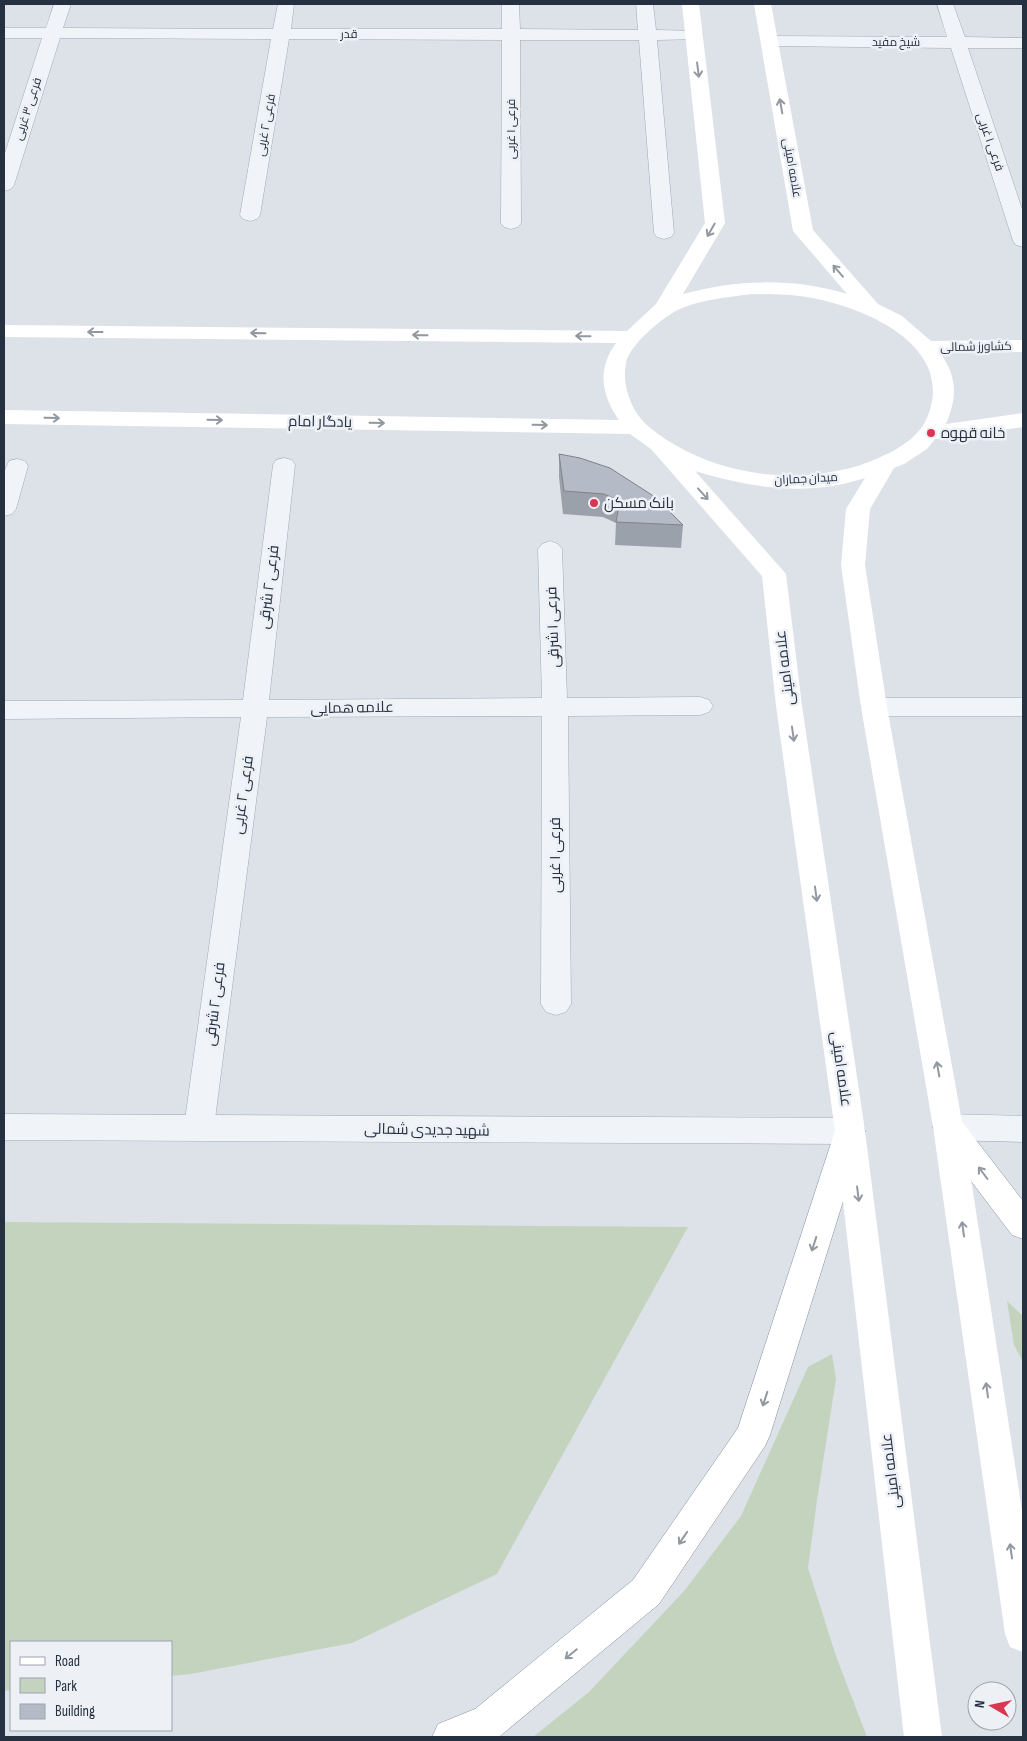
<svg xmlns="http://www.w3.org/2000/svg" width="1027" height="1741" font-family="'Sofia Sans Condensed',Cairo,sans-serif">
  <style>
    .green { fill: #c3d3be }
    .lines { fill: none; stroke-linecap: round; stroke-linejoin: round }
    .pedestrian-casing { stroke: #a2a9b3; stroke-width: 1 }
    .minor-casing { stroke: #a2a9b3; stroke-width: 1 }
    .tertiary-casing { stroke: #a2a9b3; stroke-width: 1 }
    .trunk-casing { stroke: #838fa0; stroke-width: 1 }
    .pedestrian { fill: #f0f3f7; fill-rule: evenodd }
    .minor { fill: #f0f3f7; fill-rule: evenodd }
    .tertiary { fill: #f0f3f7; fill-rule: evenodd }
    .secondary { fill: #fff; fill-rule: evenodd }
    .trunk { fill: #fff; fill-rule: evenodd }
    .wall { fill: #9ba1aa }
    .building { fill: #b4bbc6; stroke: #7e838b }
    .oneway { stroke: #9298a0 }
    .poi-dot { fill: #da3651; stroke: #edf1f6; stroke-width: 2 }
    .labels { text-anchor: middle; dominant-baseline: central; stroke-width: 5; stroke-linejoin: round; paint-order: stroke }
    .far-street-label { font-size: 12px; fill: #253041; stroke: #edf1f6 }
    .street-label { font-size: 15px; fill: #253041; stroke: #edf1f6 }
    .poi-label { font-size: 15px; fill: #253041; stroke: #edf1f6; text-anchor: start }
  </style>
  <rect width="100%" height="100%" fill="#dde2e9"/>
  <g class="green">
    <polygon points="4,1222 688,1227 497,1574 352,1643 191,1674 171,1676 171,1642 11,1642 11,1690 4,1691"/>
    <polygon points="1007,1301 1023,1316 1023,1362 1014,1345"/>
    <polygon points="832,1354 836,1379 817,1500 808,1568 836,1656 867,1737 533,1737 589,1692 685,1590 741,1516 808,1367"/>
  </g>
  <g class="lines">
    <g class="pedestrian-casing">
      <polygon id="pedestrian" points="874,698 1023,698 1023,716 874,716 865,713 861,707 865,701"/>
    </g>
    <g class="minor-casing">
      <g id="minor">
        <polygon points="54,4 71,4 63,28 273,29 278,4 294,4 291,29 502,29 502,4 519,4 520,29 638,30 636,4 653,4 656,30 700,31 703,35 700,39 657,40 674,233 671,237 664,239 657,237 654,233 639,40 520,40 521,223 518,227 511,229 504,227 501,223 502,40 289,39 260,215 257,219 250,221 243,219 240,215 271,39 60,38 14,185 11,189 4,191 4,156 42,38 4,38 4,28 46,28"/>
        <polygon points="937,4 953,4 965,37 1023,38 1023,48 968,48 1023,212 1023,247 1016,245 1013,241 951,48 770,46 764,45 761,41 764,37 770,36 947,37"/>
        <polygon points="284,458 292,460 295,465 269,700 542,698 538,549 542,544 550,541 558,544 562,549 567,698 700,697 709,700 713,706 709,712 700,715 568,716 571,1004 566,1012 556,1015 546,1012 541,1004 542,716 267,717 214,1127 210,1136 199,1140 188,1136 184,1127 241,717 4,719 4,701 243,700 273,465 276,460"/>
        <polygon points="17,459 25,461 28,466 16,509 12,514 4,516 4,472 9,461"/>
      </g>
    </g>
    <g class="tertiary-casing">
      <g id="tertiary">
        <polygon points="4,1114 850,1118 861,1122 865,1131 861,1140 850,1144 4,1140"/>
        <polygon points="948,1114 1023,1116 1023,1142 948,1140 937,1136 933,1127 937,1118"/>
      </g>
    </g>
    <g class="trunk-casing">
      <g id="trunk">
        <polygon points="948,1114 959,1118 1023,1201 1023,1239 1012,1235 937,1136 933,1127 937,1118"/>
        <polygon points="850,1118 861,1122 865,1131 770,1435 765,1446 659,1604 500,1736 432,1737 438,1724 475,1709 633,1580 738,1428 835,1131 839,1122"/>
      </g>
    </g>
    <use href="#pedestrian" class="pedestrian"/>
    <use href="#minor" class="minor"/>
    <use href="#tertiary" class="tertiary"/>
    <path class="secondary" d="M682,4H699L725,223L683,294C738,279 792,278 847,294L793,231L754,4H771L813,230L878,304L902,316L931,341L1023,340V352L940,353C958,377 957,398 946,424L1023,413V427L935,439L927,449L904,464L894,468L870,509L865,565L887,707L963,1127L1023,1517V1652L1010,1647L1005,1634L933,1127L861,707L841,565L846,509L865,478C808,497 751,488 695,471L786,574L802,706L865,1131L942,1737H904L835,1131L776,706L762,576L651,449L630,434L4,424V410L619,420C601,394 597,369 616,343L4,337V325L627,331L656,304L705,223ZM753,294C773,294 792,294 812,298C867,308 957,347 927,418C917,441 891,453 869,462C807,485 732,478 675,445C663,438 650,429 641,419C629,404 622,382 626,363C629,345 664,316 680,309C703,299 729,297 753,294Z"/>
    <use href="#trunk" class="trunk"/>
  </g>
  <polygon class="wall" points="559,454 683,525 681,548 615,545 616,523 603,517 563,514 559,477"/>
  <polygon class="building" points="559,454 580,458 610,468 655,497 683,525 616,522 620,501 604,494 564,491"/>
  <defs><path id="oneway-shaft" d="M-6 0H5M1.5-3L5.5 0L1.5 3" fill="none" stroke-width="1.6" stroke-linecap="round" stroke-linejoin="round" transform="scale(1.25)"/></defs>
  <g class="oneway">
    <use href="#oneway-shaft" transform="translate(698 70) rotate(83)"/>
    <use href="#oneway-shaft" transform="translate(781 106) rotate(-100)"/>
    <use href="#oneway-shaft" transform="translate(711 230) rotate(120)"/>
    <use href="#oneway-shaft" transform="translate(838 271) rotate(-131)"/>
    <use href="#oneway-shaft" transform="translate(95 332) rotate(-180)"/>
    <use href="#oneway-shaft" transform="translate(258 333) rotate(-179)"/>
    <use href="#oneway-shaft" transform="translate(420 335) rotate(-179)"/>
    <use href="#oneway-shaft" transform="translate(583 336) rotate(-179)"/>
    <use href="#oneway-shaft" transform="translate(52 418) rotate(1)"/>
    <use href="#oneway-shaft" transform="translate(215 420) rotate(1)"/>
    <use href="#oneway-shaft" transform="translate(377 423) rotate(1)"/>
    <use href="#oneway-shaft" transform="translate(540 425) rotate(1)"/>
    <use href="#oneway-shaft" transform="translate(703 494) rotate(48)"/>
    <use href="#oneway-shaft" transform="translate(793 734) rotate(82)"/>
    <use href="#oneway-shaft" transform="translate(816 894) rotate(82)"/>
    <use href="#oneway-shaft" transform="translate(938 1069) rotate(-100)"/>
    <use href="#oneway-shaft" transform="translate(983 1173) rotate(-127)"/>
    <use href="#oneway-shaft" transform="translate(858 1194) rotate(83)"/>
    <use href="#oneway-shaft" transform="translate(963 1229) rotate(-98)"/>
    <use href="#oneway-shaft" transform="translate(814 1244) rotate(108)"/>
    <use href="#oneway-shaft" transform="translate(987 1390) rotate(-98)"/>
    <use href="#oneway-shaft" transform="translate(765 1399) rotate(108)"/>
    <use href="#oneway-shaft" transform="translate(683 1538) rotate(124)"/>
    <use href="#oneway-shaft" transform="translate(1011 1551) rotate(-98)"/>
    <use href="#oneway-shaft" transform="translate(571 1654) rotate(141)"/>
  </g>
  <g class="poi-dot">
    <circle cx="931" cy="433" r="5"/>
    <circle cx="594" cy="503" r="5"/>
  </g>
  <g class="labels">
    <g class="far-street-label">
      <text x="349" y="34">قدر</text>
      <text x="896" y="42">شیخ مفید</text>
      <text transform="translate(28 109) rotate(-72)">فرعی ۳ غربی</text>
      <text transform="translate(266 125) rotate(-80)">فرعی ۲ غربی</text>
      <text transform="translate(511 129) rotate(-90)">فرعی ۱ غربی</text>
      <text transform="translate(990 142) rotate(71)">فرعی ۱ غربی</text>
      <text transform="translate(792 168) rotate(80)">علامه امینی</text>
      <text transform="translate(976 347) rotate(-1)">کشاورز شمالی</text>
      <text transform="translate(806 479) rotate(-3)">میدان جماران</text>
    </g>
    <g class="street-label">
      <text transform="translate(320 422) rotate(1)">یادگار امام</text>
      <text transform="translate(269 587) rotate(-83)">فرعی ۲ شرقی</text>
      <text transform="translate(553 627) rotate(-92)">فرعی ۱ شرقی</text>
      <text transform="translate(785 668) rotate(-97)">علامه امینی</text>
      <text transform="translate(352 708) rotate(-1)">علامه همایی</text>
      <text transform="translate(243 795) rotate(-82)">فرعی ۲ غربی</text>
      <text transform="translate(555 855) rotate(-90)">فرعی ۱ غربی</text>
      <text transform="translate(215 1004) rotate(-83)">فرعی ۲ شرقی</text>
      <text transform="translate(841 1069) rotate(82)">علامه امینی</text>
      <text transform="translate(427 1130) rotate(1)">شهید جدیدی شمالی</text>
      <text transform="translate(891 1471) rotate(-97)">علامه امینی</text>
    </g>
    <g class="poi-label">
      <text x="941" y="433">خانه قهوه</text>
      <text x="604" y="503">بانک مسکن</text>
    </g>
  </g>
  <rect width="1027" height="1741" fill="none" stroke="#253041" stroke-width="10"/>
  <rect x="10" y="1641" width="162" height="90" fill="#edf1f6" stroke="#9da4ae"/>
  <rect x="20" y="1657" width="25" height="8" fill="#ffffff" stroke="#9da4ae"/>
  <text x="55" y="1666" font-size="15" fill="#253041">Road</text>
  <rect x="20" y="1678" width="25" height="15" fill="#c3d3be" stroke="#9da4ae"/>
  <text x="55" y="1691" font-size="15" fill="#253041">Park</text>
  <rect x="20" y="1704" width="25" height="15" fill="#b4bbc6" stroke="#9da4ae"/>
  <text x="55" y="1716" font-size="15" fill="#253041">Building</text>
  <g transform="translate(992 1706) rotate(279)"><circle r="24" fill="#edf1f6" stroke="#9da4ae"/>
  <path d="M0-4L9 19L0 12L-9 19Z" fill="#da3651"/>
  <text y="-8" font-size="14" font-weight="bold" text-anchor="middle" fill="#253041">N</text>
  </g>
</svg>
